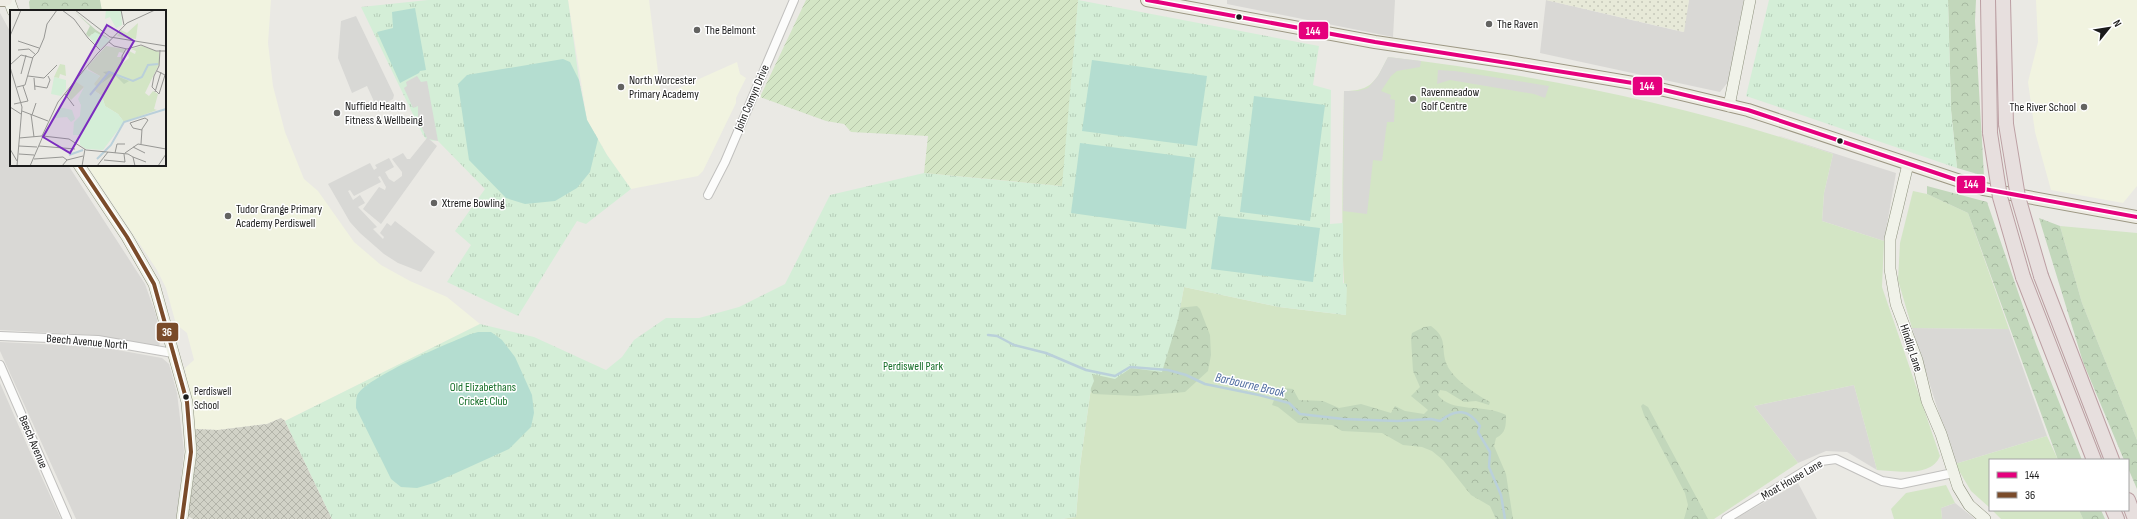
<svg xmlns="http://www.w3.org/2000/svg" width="2137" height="519" font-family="'Sofia Sans Condensed',sans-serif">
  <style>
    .residential { fill: #d9d8d5 }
    .education { fill: #f1f3e0 }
    .construction { fill: url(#construction-cross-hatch) }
    .farmland { fill: url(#farmland-dots) }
    .grass { fill: #d3e5c5 }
    .forest { fill: url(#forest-crowns) }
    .park { fill: url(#park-tufts) }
    .garden { fill: url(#garden-furrows) }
    .pitch { fill: #b4ddd0 }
    .parking { fill: #d8d8d5 }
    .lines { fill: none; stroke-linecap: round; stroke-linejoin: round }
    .stream { stroke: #bad0da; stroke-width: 2.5 }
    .street-casing { stroke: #c1c0be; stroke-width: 10 }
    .secondary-casing { stroke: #8e927e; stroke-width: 12 }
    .primary-casing { stroke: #9d9884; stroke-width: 14 }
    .highway-casing { stroke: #bc9fa3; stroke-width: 16 }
    .street { stroke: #fcfcfb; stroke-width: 8 }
    .secondary { stroke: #f0f2e9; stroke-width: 11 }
    .primary { stroke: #eeece4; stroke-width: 12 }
    .highway { stroke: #e7dfde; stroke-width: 14 }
    .highway-bridge-casing { stroke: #bc9fa3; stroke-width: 16; stroke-linecap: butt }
    .highway-bridge { stroke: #e7dfde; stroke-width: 14 }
    .bus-1-casing { stroke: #fff; stroke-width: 7 }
    .bus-2-casing { stroke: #fff; stroke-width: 7 }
    .bus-1 { stroke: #e5007d; stroke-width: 4 }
    .bus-2 { stroke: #7a4b2a; stroke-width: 4 }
    .bus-dot { fill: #1b1b1b; stroke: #fff; stroke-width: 1.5 }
    .poi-dot { fill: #636361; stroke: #fff; stroke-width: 1.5 }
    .labels { text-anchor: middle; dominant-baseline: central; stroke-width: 3; stroke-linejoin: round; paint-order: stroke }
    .bus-label { font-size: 11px; fill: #1b1b1b; stroke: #fff; text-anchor: start }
    .poi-label { font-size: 12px; fill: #1b1b1b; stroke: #fff; text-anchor: start }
    .street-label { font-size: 12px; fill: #1b1b1b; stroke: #fff }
    .park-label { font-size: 12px; fill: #156e28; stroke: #fff }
    .water-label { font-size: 13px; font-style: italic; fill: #526fa1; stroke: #fff }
    .inset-river { fill: none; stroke: #bad0da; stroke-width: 2 }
    .inset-road { fill: none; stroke: #979794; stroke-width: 1 }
    .view { fill: #7b2cbf; fill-opacity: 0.15; stroke: #7b2cbf; stroke-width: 2 }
    .inset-edge { fill: none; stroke: #1b1b1b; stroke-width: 2 }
    .line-badge { stroke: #fff; stroke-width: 1.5 }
    .badge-label { font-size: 11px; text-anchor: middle; font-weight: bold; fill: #fff }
  </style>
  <defs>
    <pattern id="construction-cross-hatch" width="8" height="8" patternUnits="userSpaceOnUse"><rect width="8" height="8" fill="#d1d2c7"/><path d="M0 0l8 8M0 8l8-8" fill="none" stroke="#b3b4aa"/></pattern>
    <pattern id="farmland-dots" width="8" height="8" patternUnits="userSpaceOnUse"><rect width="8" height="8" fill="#e7e9d8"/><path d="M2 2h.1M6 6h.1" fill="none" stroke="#c6c7b9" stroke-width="1.8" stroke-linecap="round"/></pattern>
    <pattern id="forest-crowns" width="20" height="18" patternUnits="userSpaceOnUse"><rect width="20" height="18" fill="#c2d7bb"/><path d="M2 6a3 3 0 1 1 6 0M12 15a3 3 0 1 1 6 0" fill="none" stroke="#a6b8a0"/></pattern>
    <pattern id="park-tufts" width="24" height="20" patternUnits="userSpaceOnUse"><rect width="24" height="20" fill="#d4eed7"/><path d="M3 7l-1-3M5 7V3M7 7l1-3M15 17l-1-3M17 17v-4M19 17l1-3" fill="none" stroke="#b5ccb8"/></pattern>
    <pattern id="garden-furrows" width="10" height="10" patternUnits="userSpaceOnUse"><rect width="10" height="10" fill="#d3e5c5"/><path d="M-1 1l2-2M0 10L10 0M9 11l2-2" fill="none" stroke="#b5c4a9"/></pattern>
  </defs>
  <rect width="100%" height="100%" fill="#eae9e4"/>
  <g class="residential">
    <polygon points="1227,0 1395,0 1393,37 1227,4"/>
    <polygon points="1546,0 1683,32 1689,0 1744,0 1729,81 1720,92 1540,53"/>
    <polygon points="0,13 11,33 11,165 68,165 145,284 156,315 161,339 159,346 94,335 0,330"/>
    <polygon points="1770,133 1896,173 1884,241 1822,221 1824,193 1833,154"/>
    <polygon points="1912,328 2009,329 2047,436 1955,464"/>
    <polygon points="0,342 101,347 162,358 169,364 177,393 184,451 177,519 76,519 0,351"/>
    <polygon points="0,383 31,454 61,519 0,519"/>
    <polygon points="1854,385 1877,470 1847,452 1826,451 1798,463 1754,406"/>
    <polygon points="1798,483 1817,519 1735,519"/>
    <polygon points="1955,503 1975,519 1942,519 1941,508"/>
  </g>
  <g class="education">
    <polygon points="100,0 271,0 268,43 273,86 285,132 304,179 318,191 354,242 381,265 410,281 447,297 480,324 285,421 281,418 267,424 218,430 195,429 185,368 194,360 187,333 176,324 166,288 157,270 87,165 165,165 165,11 102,11"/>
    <polygon points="568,0 649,0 661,96 737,62 740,74 746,78 736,98 736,103 703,171 698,176 631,189 607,155 587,120"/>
    <polygon points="2036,0 2137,0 2137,186 2123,203 2051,190 2035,132 2028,82 2038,42"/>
  </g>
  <polygon class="construction" points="281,418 285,421 332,519 193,519 188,516 193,482 195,429 218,430 267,424"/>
  <polygon class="farmland" points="1546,0 1689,0 1684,32"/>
  <g class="grass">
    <path d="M1388,57C1539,75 1689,105 1833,154L1824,193L1822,221L1884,241L1882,287L1940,456C1931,478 1896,471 1877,470L1854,385L1754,406L1798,463L1714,519H1061L1076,517L1080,466L1091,388L1178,319L1184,287L1279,307L1346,315C1340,241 1343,166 1344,91C1372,91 1376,81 1388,57Z"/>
    <polygon points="1913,191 1927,194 1968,213 2009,329 1912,328 1898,280 1900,243"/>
    <polygon points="2060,226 2137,233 2137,440 2082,303"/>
    <polygon points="2047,436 2058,460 1990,460 1990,508 1971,491 1955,464"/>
    <polygon points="1946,485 1955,503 1941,508 1942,519 1894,519 1891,509 1906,493"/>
    <polygon points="1992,510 2079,510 2083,519 2001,519"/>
  </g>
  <g class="forest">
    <polygon points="30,0 100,0 102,11 30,11 29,2"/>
    <polygon points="1948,0 1976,0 1975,21 1984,176 1957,168 1951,110"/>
    <polygon points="1927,186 1987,202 2036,344 2082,460 2058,460 1968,213 1927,194"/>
    <polygon points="2039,218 2060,226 2082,303 2137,440 2137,489 2128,468 2128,460 2124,460 2083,362"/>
    <polygon points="1197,306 1200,309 1210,335 1211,355 1208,371 1185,392 1137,396 1093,394 1081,380 1168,309"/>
    <path d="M1431,326C1449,339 1440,349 1447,365C1453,379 1477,395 1490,402L1489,405L1476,401L1464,402L1446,391L1440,390L1438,395C1450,413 1486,404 1506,415C1506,426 1506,433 1496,438L1494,446L1506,474L1513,519H1496L1490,506L1471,495L1443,460L1432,451L1422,447L1403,445L1382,433L1342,431L1332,425L1298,423L1278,407L1272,405L1276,395L1283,388L1293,389L1299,400L1323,401L1339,408L1361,404L1391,413L1395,406L1405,411L1424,414L1428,410L1411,396L1420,387L1413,371L1411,338L1412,333L1424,327Z"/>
    <polygon points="1643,404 1648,407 1708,519 1684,519 1688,505 1685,493 1644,415 1641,406"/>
    <polygon points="2079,510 2101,510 2105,519 2083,519"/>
  </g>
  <g class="park">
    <polygon points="428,0 568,0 579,80 587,120 607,155 631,189 586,224 577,221 518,316 447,282 471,245 455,231 485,189 438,141 427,140 423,135 361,7"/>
    <polygon points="1078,0 1319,46 1313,85 1331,90 1330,224 1343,223 1343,283 1347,284 1346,315 1279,307 1184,287 1178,319 1162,372 1131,368 1115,379 1092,374 1094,381 1091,388 1080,466 1076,517 1061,519 332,519 285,421 480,324 534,337 606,370 622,357 634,340 666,318 699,318 739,307 785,284 830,195 924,173 1061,186"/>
    <polygon points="1769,0 1948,0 1951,110 1957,168 1746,96"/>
  </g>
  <polygon class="garden" points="806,0 1078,0 1062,186 924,173 928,136 851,132 844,124 826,121 760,97"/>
  <g class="pitch">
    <polygon points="415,8 426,70 420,71 419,73 400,83 377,32 393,28 392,12"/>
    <polygon points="563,59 570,62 579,80 587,120 598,139 590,172 577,188 555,201 525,204 506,198 469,160 458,84 467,75"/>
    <polygon points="1092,60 1207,76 1197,146 1082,131"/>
    <polygon points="1254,96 1325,105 1310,221 1240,212"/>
    <polygon points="1080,143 1195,158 1186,229 1071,213"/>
    <polygon points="1218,216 1320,228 1313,282 1211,269"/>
    <path d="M478,332H491L502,340L515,357L532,395L534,413L531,427L509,449L434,483L417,488L401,487L391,479L356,408C356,404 356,399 357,396C364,378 447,344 468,335Z"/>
  </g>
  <g class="parking">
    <polygon points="356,16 394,95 393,99 377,108 367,86 352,93 338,58 341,21"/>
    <polygon points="1388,57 1421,61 1420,67 1397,71 1391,76 1381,91 1391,95 1390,99 1395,100 1394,122 1387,122 1382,161 1373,160 1367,214 1343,211 1344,91 1358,91 1368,88 1378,76"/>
    <polygon points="1438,70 1455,71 1549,86 1545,98 1534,94 1450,80 1437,84"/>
    <polygon points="417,76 421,82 427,81 438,141 429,139 437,146 381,224 363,209 379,187 385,190 386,187 380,176 378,177 381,182 354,196 350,190 348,191 353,200 360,195 365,203 358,207 377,227 373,229 383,239 384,237 380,233 387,223 391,226 395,221 435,252 421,272 398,263 384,254 360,233 350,222 328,184 370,163 374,170 377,168 375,165 389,158 394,167 385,172 389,179 394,182 402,176 402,172 392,159 403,153 407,159 410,159 427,138 418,120 418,106 413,108 404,88 407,86 406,82"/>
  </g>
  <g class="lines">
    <path class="stream" d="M988,335L997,336L1014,345L1046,353L1086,370L1115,376L1130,367L1168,370L1186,375L1205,384L1259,395L1289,403L1300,414L1343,419L1397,421L1431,419L1440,421C1456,408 1469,409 1480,426L1478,432L1490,452L1489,467L1501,495L1505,519"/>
    <g class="street-casing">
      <g id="street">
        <polyline points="708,195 725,162 794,0"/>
        <polyline points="0,336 98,340 173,353"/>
        <polyline points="0,365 67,519"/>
        <polyline points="1726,519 1821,461 1836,459 1882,481 1901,484 1953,473"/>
      </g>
    </g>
    <g class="secondary-casing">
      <g id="secondary">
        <polyline points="9,0 13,11"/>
        <polyline points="1729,106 1750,0"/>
        <polyline points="1908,164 1890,239 1890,269 1896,304 1917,360 1927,401 1941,434 1958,487 1969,505 1985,519"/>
        <polyline points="79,165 127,237 154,284 187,402 191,452 182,519"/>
      </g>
    </g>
    <g class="primary-casing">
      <g id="primary">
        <polyline points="1,0 6,0"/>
        <polyline points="1147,0 1375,42 1510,62 1639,84 1748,110 1984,189 2137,217"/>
      </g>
    </g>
    <g class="highway-casing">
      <g id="highway">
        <polyline points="1988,0 1990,133"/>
        <polyline points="2003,0 2006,124"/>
        <polyline points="2041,276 2112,460"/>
        <polyline points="2023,277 2094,460"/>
        <polyline points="2128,500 2135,519"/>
        <polyline points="2113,510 2117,519"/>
      </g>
    </g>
    <use href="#street" class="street"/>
    <use href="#secondary" class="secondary"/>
    <use href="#primary" class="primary"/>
    <use href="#highway" class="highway"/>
    <g class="highway-bridge-casing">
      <g id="highway-bridge">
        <polyline points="2006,124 2018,197 2041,276"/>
        <polyline points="1990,133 2000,197 2023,277"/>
      </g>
    </g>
    <use href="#highway-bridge" class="highway-bridge"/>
    <g class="bus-1-casing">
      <polyline id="bus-1" points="1147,0 1375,42 1639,84 1748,110 1984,189 2137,217"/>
    </g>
    <g class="bus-2-casing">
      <polyline id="bus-2" points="79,165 127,237 154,284 187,402 191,452 182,519"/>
    </g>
    <use href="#bus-1" class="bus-1"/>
    <use href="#bus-2" class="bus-2"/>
  </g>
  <g class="bus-dot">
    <circle cx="1239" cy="17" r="3.5"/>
    <circle cx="1840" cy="141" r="3.5"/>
    <circle cx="186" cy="397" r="3.5"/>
  </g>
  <g class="poi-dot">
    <circle cx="1489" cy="24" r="4"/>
    <circle cx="697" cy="30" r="4"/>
    <circle cx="621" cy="87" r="4"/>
    <circle cx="1413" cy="99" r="4"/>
    <circle cx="2084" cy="107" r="4"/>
    <circle cx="337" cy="113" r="4"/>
    <circle cx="434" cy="203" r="4"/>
    <circle cx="228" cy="216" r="4"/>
  </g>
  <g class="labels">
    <g class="bus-label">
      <text x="194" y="391">Perdiswell<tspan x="194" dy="14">School</tspan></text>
    </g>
    <g class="poi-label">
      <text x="1497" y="24">The Raven</text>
      <text x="705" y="30">The Belmont</text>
      <text x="629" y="80">North Worcester<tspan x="629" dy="14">Primary Academy</tspan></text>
      <text x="1421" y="92">Ravenmeadow<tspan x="1421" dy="14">Golf Centre</tspan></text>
      <text x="345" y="106">Nuffield Health<tspan x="345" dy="14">Fitness &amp; Wellbeing</tspan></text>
      <text x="2076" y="107" text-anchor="end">The River School</text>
      <text x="442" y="203">Xtreme Bowling</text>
      <text x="236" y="209">Tudor Grange Primary<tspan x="236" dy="14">Academy Perdiswell</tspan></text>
    </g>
    <g class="street-label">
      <text transform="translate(752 98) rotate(-67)">John Comyn Drive</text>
      <text transform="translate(87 342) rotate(5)">Beech Avenue North</text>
      <text transform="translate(1911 348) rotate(72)">Hindlip Lane</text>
      <text transform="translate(33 442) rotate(67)">Beech Avenue</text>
      <text transform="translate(1792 480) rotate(-30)">Moat House Lane</text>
    </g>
    <g class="park-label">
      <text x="913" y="366">Perdiswell Park</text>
      <text x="483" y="387">Old Elizabethans<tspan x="483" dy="14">Cricket Club</tspan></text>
    </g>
    <g class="water-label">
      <text transform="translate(1250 385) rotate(13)">Barbourne Brook</text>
    </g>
  </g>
  <g transform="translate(10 10)">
    <rect width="156" height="156" fill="#eae9e4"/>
    <path d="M128,13L126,29L107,26L111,20L117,23ZM96,36L115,39L114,43L109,42L107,47H111L112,54L119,48L117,40L125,44L126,41L121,39L132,36L149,42V54L135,83L139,86L143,81L148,84L144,99L147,100L114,112L108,104L95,96L92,86L85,81L83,74L90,66L78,59V56Z" fill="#d3e5c5"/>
    <path d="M63,0L86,20L101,30L82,24L79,27L76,24L80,16ZM100,61L109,67L119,71L114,74L104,64L92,73L97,65L93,62Z" fill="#c2d7bb"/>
    <path d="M96,0H111L112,15L106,18L100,7L95,9ZM85,22L101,30L90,39L79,27ZM75,59L90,66L84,74L87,77L85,81L92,86L95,96L108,104L114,112L93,140L76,139L70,135V125H63L64,112L70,106L71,95L68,89L74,77L65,71ZM44,67L56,70V79L51,86L41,84ZM49,97L62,100L65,109L61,112L57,107L44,108Z" fill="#d4eed7"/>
    <path d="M50,54L55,55L56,66L50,64L49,68L44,67ZM65,71L74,77L61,90L56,83Z" fill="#d3e5c5"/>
    <path class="inset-river" d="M80,85L99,62L123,71L132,67L138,55L148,54M59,145L73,140M87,149L101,135L114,112L156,99"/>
    <path class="inset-road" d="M52,0L64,9L78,28L90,40M65,0L100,27L156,36M111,0L114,15M0,26L11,0M8,31L29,38M99,32L104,36L117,39L131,35L146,41H156M8,40L19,39L26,45M112,53V46L116,39M0,55L11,45L23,48M0,57L12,97L7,156M147,61L155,65L149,84L142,77L144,66L149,56L150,40M11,64L16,45M18,66L34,68L47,55M24,68L25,80M25,76L37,78L40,70L38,66M7,77L15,75L23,47L28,42L34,28L37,14L47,0M145,82L151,62M55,84L64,96M4,94L18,91L13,76M0,97L11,104M12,101L38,111M21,104L24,127M22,105L26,93M32,126L48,92L87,44L117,13L145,0M33,126L59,129L76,140L118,144L123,147L125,156M9,128L32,126M131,134L132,119L138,110L135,108L120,113L123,118L132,120M9,136L27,137M29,136L65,139M123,137L135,143M0,139L7,151M105,143L107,134H115M115,143L128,134L156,139M9,144L24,145M123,147L136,152M24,149L53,147L57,150M94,150L115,152L114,144M20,156L33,126M52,156L57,150L73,146M72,156L75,139M87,156L98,142M148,156L156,144"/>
    <path class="view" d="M97,15L124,31L60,143L33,127Z"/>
    <rect width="156" height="156" class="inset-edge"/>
  </g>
  <g class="line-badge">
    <rect x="1298" y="21" width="31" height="19" rx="4" fill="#e5007d"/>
    <rect x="1632" y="76" width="31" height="20" rx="4" fill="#e5007d"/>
    <rect x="1956" y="175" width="30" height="19" rx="4" fill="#e5007d"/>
    <rect x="156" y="322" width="23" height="20" rx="4" fill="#7a4b2a"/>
  </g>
  <g class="badge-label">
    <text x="1313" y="35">144</text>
    <text x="1647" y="90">144</text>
    <text x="1971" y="188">144</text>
    <text x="167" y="336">36</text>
  </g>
  <rect x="1989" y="459" width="140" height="52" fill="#ffffff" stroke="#a4a4a4"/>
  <rect x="1997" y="472" width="20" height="6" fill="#e5007d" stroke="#a4a4a4"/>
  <text x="2025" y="479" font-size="12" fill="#1b1b1b">144</text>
  <rect x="1997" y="492" width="20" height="6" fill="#7a4b2a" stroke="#a4a4a4"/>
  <text x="2025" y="499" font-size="12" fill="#1b1b1b">36</text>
  <g transform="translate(2109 28) rotate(60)" stroke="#ffffff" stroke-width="3" paint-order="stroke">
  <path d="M0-3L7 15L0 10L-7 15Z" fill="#1b1b1b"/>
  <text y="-6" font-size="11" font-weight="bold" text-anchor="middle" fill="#1b1b1b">N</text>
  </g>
</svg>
